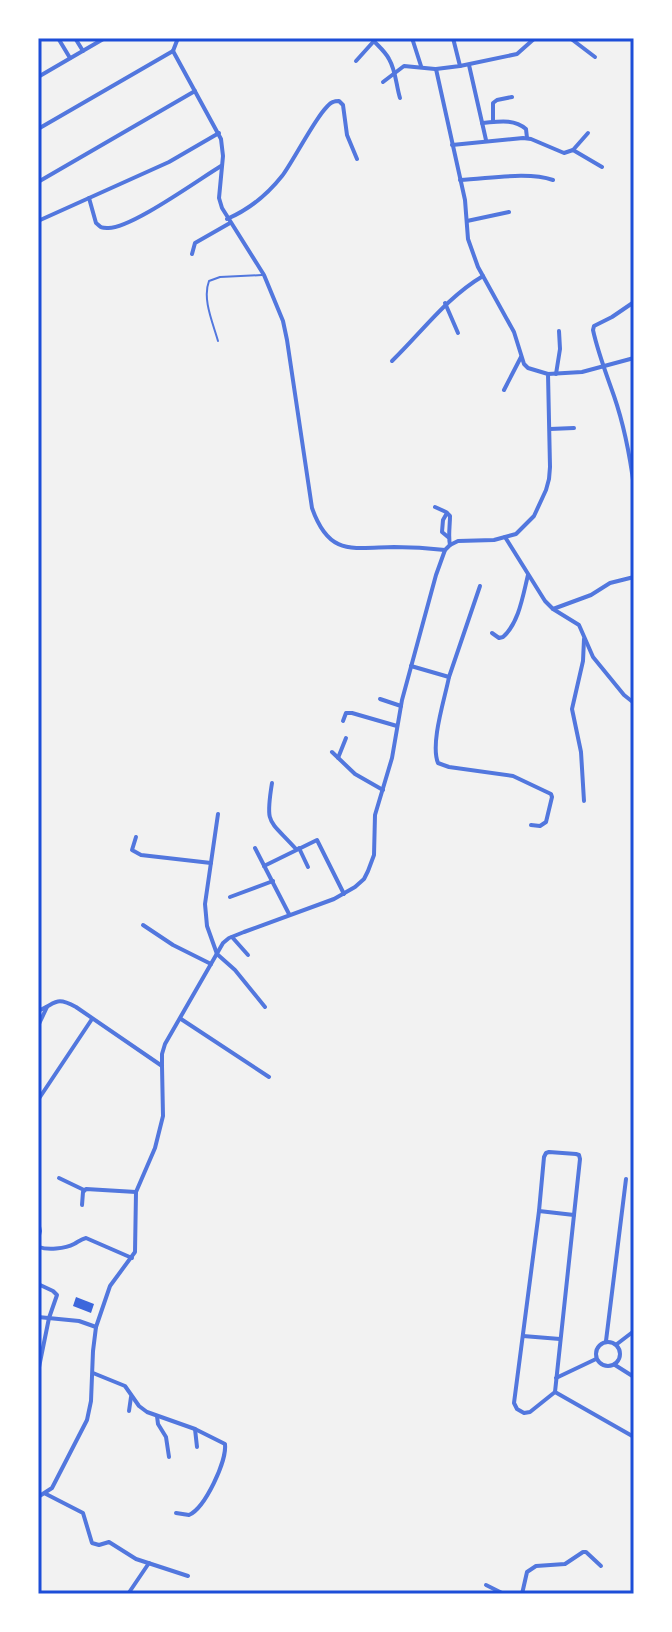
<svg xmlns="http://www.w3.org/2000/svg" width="672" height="1632" font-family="Rubik,sans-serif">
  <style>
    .building { fill: #3d67dc }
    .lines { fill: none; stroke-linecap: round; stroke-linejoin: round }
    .service { stroke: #5277de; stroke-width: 2 }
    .minor { stroke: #5277de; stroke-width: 4 }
    .tertiary { stroke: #5277de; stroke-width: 4 }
    .neatline { fill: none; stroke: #1d4ed8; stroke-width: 3 }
  </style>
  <rect width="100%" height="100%" fill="#f2f2f2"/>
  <polygon class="building" points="76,1297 94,1304 91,1313 73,1306"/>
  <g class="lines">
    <path class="service" d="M218,341C213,323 202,299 209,281L220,277L262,275"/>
    <g class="minor">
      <polyline points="58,38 70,58"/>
      <polyline points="75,38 83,51"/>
      <path d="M371,38C377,45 385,51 389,59C396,71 396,85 400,98"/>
      <polyline points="412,38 421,66"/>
      <polyline points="570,38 595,57"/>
      <path d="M173,51L221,139L223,156L219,198L222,208L264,275L283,321L287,340L312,508C329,556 351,548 394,547C411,547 428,548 445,550"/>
      <polyline points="173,51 178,38"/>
      <polyline points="356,61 374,41"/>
      <polyline points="469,65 486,140"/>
      <polyline points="460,66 517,54 535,38"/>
      <polyline points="38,77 105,38"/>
      <polyline points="383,82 404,66 435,69"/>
      <polyline points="493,122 493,103 497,100 512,97"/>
      <path d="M482,123C497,122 513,118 526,129L527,138"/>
      <polyline points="38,129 173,51"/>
      <polyline points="452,145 523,138 531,139 564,153 573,150 602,167"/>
      <polyline points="573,150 588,133"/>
      <path d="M460,180C488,179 527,171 553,180"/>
      <polyline points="38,182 195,91"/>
      <path d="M89,198L96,223C101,227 100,228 107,228C129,230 198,180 221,166"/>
      <path d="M227,219C250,209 267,195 282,176C293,162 321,106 333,102C335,101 337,101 339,101L343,105L347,135L357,159"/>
      <polyline points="38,221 169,162 219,133"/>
      <polyline points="467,221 509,212"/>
      <polyline points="192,254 195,243 230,223"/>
      <path d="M634,302L612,317L594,326L593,330C598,353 606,373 614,396C624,425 630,456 634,487"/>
      <polyline points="445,303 458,333"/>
      <polyline points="38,336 39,339"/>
      <path d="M392,361C422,332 446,298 483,276"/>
      <polyline points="548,374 582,372 634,358"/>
      <polyline points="556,374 560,349 559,331"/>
      <polyline points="504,390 521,357"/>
      <polyline points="550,429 574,428"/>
      <path d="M435,507L446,512L450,516C450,526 448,536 450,545"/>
      <polyline points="447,513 443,520 442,532 448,537"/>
      <polyline points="505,537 545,601 553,609 591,595 610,583 634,577"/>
      <path d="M492,633L499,638L503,637C519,623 523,595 528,575"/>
      <path d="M411,666L449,677C445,698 430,743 438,763L449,767L513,776L551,794L552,797L546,822L540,826L531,825"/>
      <polyline points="449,677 480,586"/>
      <polyline points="380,699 401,706"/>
      <polyline points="343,721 346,713 352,713 397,726"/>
      <polyline points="332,752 355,774 383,790"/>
      <polyline points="338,758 346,738"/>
      <path d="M272,783C265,826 269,819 296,849"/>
      <polyline points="584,801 581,752 572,709 583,661 584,639"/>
      <polyline points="218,814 205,904 207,926 217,954 235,970 265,1007"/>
      <polyline points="136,837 132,850 141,855 211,863"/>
      <polyline points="255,848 289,914"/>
      <polyline points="299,848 308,867"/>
      <polyline points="264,866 317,840 344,894"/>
      <polyline points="230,897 273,881"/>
      <polyline points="143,925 173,945 211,964"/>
      <polyline points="232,937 248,955"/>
      <path d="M38,1011C57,1003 55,996 76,1007L162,1066"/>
      <polyline points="181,1019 269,1077"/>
      <polyline points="38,1026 47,1007"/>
      <polyline points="38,1100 92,1019"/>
      <polygon points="549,1152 576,1154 579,1155 580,1159 555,1392 530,1412 524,1413 517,1409 514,1403 539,1211 544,1157 546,1153"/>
      <polyline points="59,1178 84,1190"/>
      <polyline points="82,1205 83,1192 86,1189 136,1192"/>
      <polyline points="539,1211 574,1215"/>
      <polyline points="38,1222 40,1231 38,1239"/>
      <path d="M38,1239L39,1247C47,1250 65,1249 74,1244C78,1242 81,1239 86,1238L132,1258"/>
      <polyline points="38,1284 53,1291 57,1295 49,1318 38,1372"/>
      <polyline points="38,1317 79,1321 96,1327"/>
      <polyline points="523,1336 560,1339"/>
      <polyline points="606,1341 626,1179"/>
      <circle cx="608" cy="1354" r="12"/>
      <polyline points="617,1344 634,1331"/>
      <polyline points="615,1365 634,1377"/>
      <path d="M93,1373L125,1386L139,1406L147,1412L195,1429L225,1444C227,1461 205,1508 189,1515L176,1513"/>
      <polyline points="556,1378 596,1359"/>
      <polyline points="555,1392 634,1437"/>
      <polyline points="129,1411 131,1397"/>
      <polyline points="157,1416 158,1424 166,1437 169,1457"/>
      <polyline points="195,1429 197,1447"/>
      <polyline points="46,1494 83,1513 92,1543 99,1545 109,1542 136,1559 188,1576"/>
      <polyline points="38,1497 52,1488 87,1420 91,1401 93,1351 96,1327 110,1286 135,1252 136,1192 155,1148 163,1116 162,1066 162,1054 165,1044 223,943 229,938 244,932 334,899 355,887 364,879 368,871 374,855 375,815 392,758 402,700 436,575 445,550 450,545 458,541 494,540 516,534 534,516 546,490 549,479 550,467 548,374 528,368 524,364 514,332 478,267 468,239 465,200 436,69 460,66 453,38"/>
      <polyline points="486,1585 504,1594"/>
      <polyline points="128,1594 149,1563"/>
      <polyline points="522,1594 527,1572 536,1566 565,1564 583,1552 586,1552 601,1566"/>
    </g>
    <polyline class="tertiary" points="553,609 579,625 593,657 624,695 634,703"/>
  </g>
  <rect width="672" height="1632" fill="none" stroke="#ffffff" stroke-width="80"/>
  <rect x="40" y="40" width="592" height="1552" class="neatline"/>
</svg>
